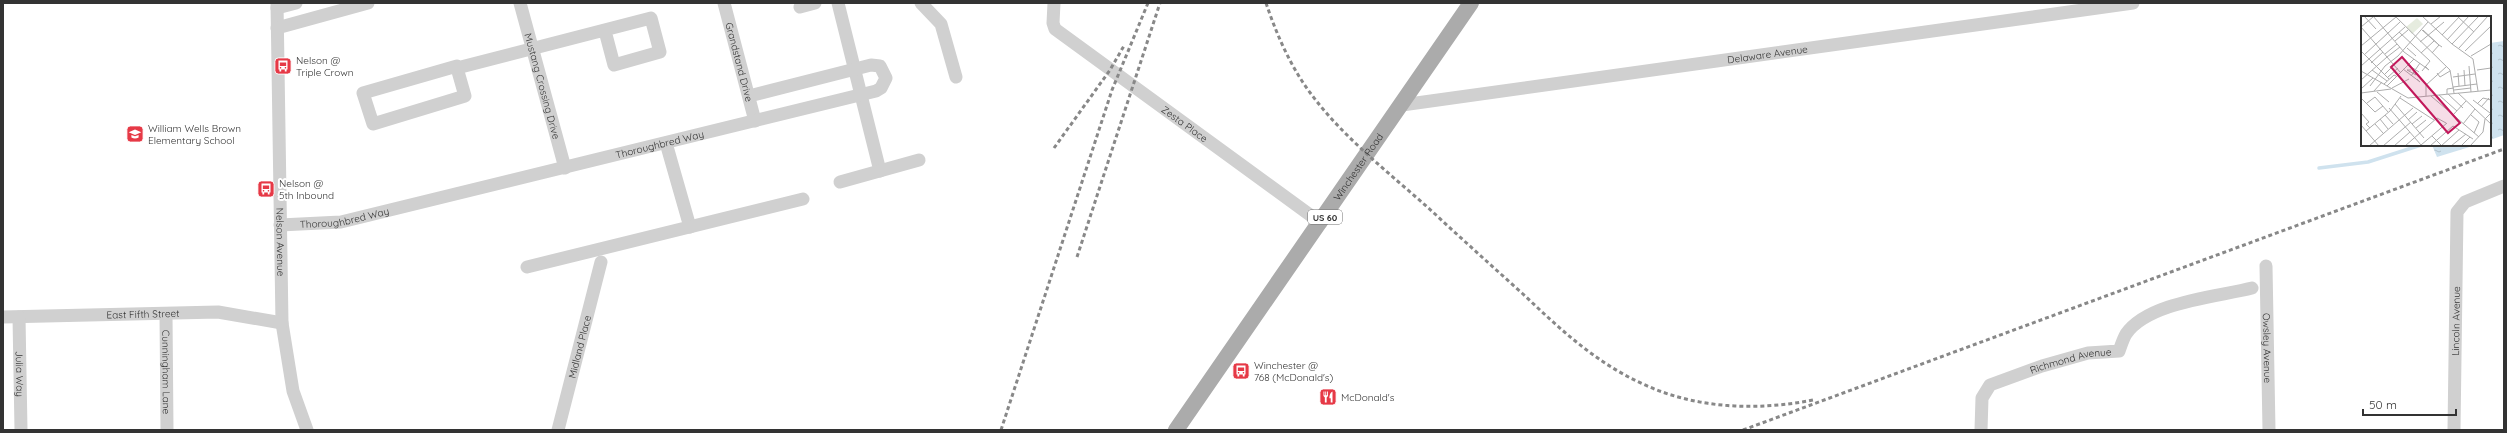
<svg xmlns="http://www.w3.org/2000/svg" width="2507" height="433" font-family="Quicksand,sans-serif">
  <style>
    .water { fill: url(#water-ripples) }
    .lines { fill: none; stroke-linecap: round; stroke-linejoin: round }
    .stream { stroke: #cfe2ee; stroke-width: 3.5 }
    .minor { stroke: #d0d0d0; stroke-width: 13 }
    .major { stroke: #ababab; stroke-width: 16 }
    .rail { stroke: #888; stroke-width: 3; stroke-dasharray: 4 3; stroke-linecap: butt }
    .labels { text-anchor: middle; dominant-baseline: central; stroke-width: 4; stroke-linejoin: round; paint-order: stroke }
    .shield { fill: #fff; stroke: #707070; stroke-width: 1 }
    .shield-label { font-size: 9px; font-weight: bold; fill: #333 }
    .street-label { font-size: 10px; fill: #333; stroke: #fff }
    .poi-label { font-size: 10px; fill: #333; stroke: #fff; text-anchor: start }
    .inset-road { fill: none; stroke: #adadad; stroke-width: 1 }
    .view { fill: #c2185b; fill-opacity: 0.15; stroke: #c2185b; stroke-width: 2 }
    .inset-edge { fill: none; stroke: #333; stroke-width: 2 }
  </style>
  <defs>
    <pattern id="water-ripples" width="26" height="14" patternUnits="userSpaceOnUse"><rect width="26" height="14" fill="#cfe2ee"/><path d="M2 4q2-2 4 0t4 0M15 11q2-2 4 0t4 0" fill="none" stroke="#b2c2cd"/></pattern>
  </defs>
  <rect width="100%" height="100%" fill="#fff"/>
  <g class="water">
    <polygon points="2504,41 2504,135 2490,140 2490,43"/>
    <polygon points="2432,145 2476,145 2437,157"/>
  </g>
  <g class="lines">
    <polyline class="stream" points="2319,168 2368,162 2421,145"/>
    <g class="minor">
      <path id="s1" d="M277,3L282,323L293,391L307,430"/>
      <path id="s2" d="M520,3L565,168"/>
      <path id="s3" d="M724,3L755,121"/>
      <polyline points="838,3 880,171"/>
      <polyline points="921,3 941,24 956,77"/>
      <path id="s4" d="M1054,3L1053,23L1055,29L1321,223"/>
      <polyline points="800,7 815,3"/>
      <polyline points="277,8 296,3"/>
      <polyline points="277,28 368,3"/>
      <polyline points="457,68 465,96 373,124 363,93 457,66 457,68 651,18 660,52 614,65 605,31"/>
      <path id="s5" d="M1402,105L2133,3"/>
      <polyline points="666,143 690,227"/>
      <polyline points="840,182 919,160"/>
      <path id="s6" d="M280,225L341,222L876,91L881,88L886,78L880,66L871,65L749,96"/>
      <path id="s7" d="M2266,266L2269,430"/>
      <polyline points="527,267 803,199"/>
      <path id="s8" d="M166,314L167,430"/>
      <path id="s9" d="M3,317L218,312L282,323"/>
      <path id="s10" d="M19,317L21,430"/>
      <path id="s11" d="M558,430L601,262"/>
      <path id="s12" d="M1981,430L1982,398L1990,385L2042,366L2088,353L2119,351C2121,346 2123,339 2126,334C2148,302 2217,297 2252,288"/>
      <path id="s13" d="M2454,430L2457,212L2465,202L2504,186"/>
    </g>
    <path class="major" id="s14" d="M1176,430L1471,3"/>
    <g class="rail">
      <path d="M1266,3C1275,30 1287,58 1302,81C1336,133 1390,173 1435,214C1464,241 1493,267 1523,294C1560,329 1596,363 1643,384C1696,409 1757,411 1813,400"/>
      <polyline points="1054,148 1110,70 1125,44"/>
      <polyline points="1077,257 1160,3"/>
      <polyline points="1001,430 1112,90 1148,3"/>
      <polyline points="1743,430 2504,149"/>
    </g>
  </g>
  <defs>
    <g id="bus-square" transform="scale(0.9)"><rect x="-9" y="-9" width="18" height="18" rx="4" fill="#e63946" stroke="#fff"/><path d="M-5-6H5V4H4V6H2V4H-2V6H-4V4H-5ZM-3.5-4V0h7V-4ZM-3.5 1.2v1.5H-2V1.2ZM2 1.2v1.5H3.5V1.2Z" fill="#fff"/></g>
    <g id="school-square" transform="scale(0.9)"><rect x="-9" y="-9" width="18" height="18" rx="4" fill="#e63946" stroke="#fff"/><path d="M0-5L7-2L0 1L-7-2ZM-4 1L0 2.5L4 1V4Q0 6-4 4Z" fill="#fff"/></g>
    <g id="restaurant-square" transform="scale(0.9)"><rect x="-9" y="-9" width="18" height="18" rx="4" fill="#e63946" stroke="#fff"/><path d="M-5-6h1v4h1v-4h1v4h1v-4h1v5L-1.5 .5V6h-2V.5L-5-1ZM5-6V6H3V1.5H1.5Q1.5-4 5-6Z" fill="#fff"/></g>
  </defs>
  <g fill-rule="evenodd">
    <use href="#bus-square" x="283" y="66"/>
    <use href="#school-square" x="135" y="134"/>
    <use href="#bus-square" x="266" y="189"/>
    <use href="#bus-square" x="1241" y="371"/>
    <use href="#restaurant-square" x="1328" y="397"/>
  </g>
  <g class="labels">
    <rect class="shield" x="1308" y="210" width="34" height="14" rx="3"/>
    <g class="shield-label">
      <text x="1325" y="217">US 60</text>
    </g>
    <g class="street-label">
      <text stroke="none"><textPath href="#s5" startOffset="369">Delaware Avenue</textPath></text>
      <text stroke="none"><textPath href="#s3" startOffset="61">Grandstand Drive</textPath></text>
      <text stroke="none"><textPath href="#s2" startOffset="86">Mustang Crossing Drive</textPath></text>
      <text stroke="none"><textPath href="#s4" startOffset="187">Zesta Place</textPath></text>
      <text stroke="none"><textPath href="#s6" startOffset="389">Thoroughbred Way</textPath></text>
      <text stroke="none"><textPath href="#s14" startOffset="320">Winchester Road</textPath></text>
      <text stroke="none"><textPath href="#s6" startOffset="65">Thoroughbred Way</textPath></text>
      <text stroke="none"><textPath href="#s1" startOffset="239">Nelson Avenue</textPath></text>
      <text stroke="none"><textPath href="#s9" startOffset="140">East Fifth Street</textPath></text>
      <text stroke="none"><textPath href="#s13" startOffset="109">Lincoln Avenue</textPath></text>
      <text stroke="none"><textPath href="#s11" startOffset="86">Midland Place</textPath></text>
      <text stroke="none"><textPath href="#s7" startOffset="82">Owsley Avenue</textPath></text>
      <text stroke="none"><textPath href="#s12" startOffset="132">Richmond Avenue</textPath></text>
      <text stroke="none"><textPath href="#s8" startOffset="58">Cunningham Lane</textPath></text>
      <text stroke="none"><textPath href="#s10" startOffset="57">Julia Way</textPath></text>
    </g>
    <g class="poi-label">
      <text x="296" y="60">Nelson @<tspan x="296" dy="12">Triple Crown</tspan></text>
      <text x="148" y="128">William Wells Brown<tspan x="148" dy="12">Elementary School</tspan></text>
      <text x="279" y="183">Nelson @<tspan x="279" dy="12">5th Inbound</tspan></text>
      <text x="1254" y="365">Winchester @<tspan x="1254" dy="12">768 (McDonald's)</tspan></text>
      <text x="1341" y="397">McDonald's</text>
    </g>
  </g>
  <g transform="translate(2361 16)">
    <rect width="130" height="130" fill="#fff"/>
    <path d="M56,2L62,8L51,18L45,11Z" fill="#e6ecdf"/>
    <path class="inset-road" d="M3,0L15,13M12,0L43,36L68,54L64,50M34,0L89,54L93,77M61,0L91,28L112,43L117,75M96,0L113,16M70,8L80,0M0,11L39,56M0,11L12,1M61,14L78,29L62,14M38,16L69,45M81,19L99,0M86,24L108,0M34,25L47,14M59,26L83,6M15,28L39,6M91,28L118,0M0,30L35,1M46,32L55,40M98,32L127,0M0,35L28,63M104,35L130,10M60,37L73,25M71,37L78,29L81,31M24,38L36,28M3,39L15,28M110,40L130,28M26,41L39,31M10,47L22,36M47,49L58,56M0,50L44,11M108,50L110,76M42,53L59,66L56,63M11,54L26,65M50,54H46L55,59L54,57M103,54L104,70M116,54L130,52M0,55L47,82L130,74M61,55L69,45M76,57L79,61L89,55M97,57L98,70M24,58L33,49M50,60L59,47M27,61L37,52M92,61L114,58M0,64L26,41M23,68L33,59L35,60M9,70L24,50L37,40L67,6M26,70L53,43M92,71L116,68M1,72L12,62M31,72L48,63M93,74L110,72M13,75L21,66M16,76L28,86M0,77L30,73M97,77L130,108M86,78V73L93,72M87,78L102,92M78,79L96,95M65,80V69L85,51M70,80L118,121M0,82L14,96L22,90M39,82L73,104M112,84L129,97M6,87L14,81L27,96M34,88L63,122M116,88L122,82L130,84M120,91L128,82M28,92L60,129M0,97L8,106L5,108L9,112M24,99L32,108M92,99L105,85M110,99L118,106L113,117M19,103L27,113M47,104L56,96M14,108L22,117M51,108L61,100M102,108L114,93M0,109L18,130M55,112L65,104M5,115L29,95L40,80M71,120L80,129M60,129L86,107M8,130L52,92M22,130L50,106M33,130L49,116M44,130L76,102L85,107M69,130L92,110L112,123M80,130L98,114M90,130L105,118M100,130L109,121M109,130L122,116L124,103L130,97"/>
    <path class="view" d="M41,41L99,107L87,117L30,51Z"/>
    <rect width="130" height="130" class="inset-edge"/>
  </g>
  <rect width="2507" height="433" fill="none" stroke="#333333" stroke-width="8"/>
  <path d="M2363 409v6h93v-6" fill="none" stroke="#333333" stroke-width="2"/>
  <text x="2369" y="409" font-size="12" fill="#333333" stroke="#ffffff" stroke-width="3" paint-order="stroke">50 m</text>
</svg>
